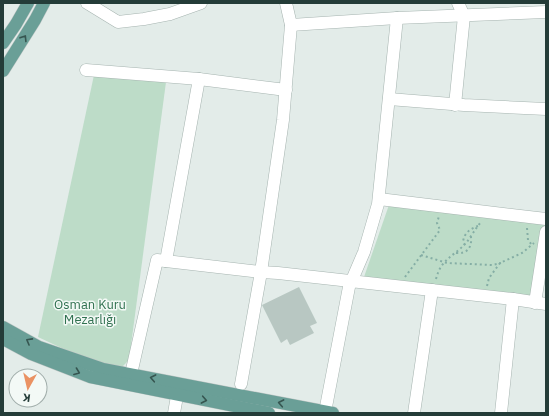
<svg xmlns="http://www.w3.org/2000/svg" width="549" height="416" font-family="'IBM Plex Sans',sans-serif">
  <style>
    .green { fill: #bddcc8 }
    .building { fill: #b8c7c2 }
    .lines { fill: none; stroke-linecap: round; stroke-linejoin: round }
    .minor-casing { stroke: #a6b4b0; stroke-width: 13 }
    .major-casing { stroke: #c2c8c7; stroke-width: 13 }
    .path { stroke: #85aea5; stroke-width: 2; stroke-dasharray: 2 3; stroke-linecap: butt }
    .minor { stroke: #fff; stroke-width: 12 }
    .major { stroke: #6a9f97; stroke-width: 12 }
    .oneway { stroke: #365550 }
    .labels { text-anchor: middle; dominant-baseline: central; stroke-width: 3; stroke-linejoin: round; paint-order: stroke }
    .park-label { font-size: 13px; fill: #307150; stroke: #f3f9f6 }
  </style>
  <rect width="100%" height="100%" fill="#e3ece9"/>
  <g class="green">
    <polygon points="94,75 166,82 129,360 121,368 85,359 38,337"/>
    <polygon points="390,202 546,219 546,232 535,303 364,277"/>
  </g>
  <polygon class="building" points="299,287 317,323 310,326 314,333 290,345 287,339 281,343 262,305"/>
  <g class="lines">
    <g class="minor-casing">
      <g id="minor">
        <polyline points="87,3 118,22 144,19 170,14 201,3"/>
        <polyline points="291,25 397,18 546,12"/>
        <polyline points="86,70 199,79 286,90"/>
        <polyline points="389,99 464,105 546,109"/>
        <polyline points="455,105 464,16 458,3"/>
        <polyline points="379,199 546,219"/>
        <polyline points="166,261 199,79"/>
        <polyline points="535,303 546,232"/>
        <polyline points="127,383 131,374 157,260 261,272 278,273 513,299 546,304"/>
        <polyline points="241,384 261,272 283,120 291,25 286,3"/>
        <polyline points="325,412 349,287 364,252 378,204 397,18"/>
        <polyline points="174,413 179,385"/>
        <polyline points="414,413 432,290"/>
        <polyline points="501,413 513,299"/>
      </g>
    </g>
    <g class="major-casing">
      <g id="major">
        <polyline points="3,43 16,24 28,3"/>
        <polyline points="3,71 35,20 44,3"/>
        <polyline points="3,327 39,347 103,369 333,413"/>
        <polyline points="3,339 31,354 90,377 269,413"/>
      </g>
    </g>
    <g class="path">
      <polyline points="527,228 528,240 532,245"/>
      <path d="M465,245L463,242C464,233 470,229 478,226"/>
      <path d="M456,253C467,254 472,248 471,237"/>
      <polyline points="421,255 447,263 492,265 501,263"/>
      <polyline points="405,277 440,230 437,223 439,216"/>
      <path d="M436,279C441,259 453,257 466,243C471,237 475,229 481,222"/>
      <polyline points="487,286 489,278 500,263 522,253 534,243"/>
    </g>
    <use href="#minor" class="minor"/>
    <use href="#major" class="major"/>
  </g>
  <defs><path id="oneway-chevron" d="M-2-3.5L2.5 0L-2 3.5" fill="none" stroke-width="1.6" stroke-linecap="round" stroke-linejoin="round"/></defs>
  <g class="oneway">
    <use href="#oneway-chevron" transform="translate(24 38) rotate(-58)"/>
    <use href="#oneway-chevron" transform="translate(29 341) rotate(-151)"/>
    <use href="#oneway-chevron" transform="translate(77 372) rotate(21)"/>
    <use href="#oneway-chevron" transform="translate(153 378) rotate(-169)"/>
    <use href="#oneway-chevron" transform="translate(204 400) rotate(11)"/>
    <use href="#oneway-chevron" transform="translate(281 403) rotate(-169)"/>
  </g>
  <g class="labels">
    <g class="park-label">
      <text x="90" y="304">Osman Kuru<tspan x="90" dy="15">Mezarlığı</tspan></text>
    </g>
  </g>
  <rect width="549" height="416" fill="none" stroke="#243c38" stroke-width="8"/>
  <g transform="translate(28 388) rotate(188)"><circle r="19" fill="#f3f9f6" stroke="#a0adaa"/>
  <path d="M0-3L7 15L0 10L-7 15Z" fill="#ea9263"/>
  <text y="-6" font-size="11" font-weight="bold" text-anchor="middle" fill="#243c38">K</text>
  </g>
</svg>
